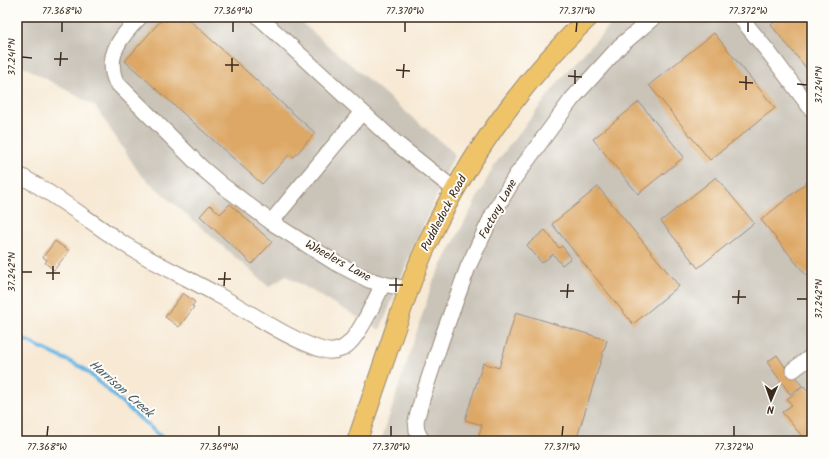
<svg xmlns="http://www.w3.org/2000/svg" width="829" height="458" font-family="Kalam,sans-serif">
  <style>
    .industrial { fill: #c9c3b8 }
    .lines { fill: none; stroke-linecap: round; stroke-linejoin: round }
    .stream { stroke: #6bb8e5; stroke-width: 4 }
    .building { fill: #dda765 }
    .minor-casing { stroke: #998a79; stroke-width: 17 }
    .major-casing { stroke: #998a79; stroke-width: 21 }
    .minor { stroke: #fff; stroke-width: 15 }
    .major { stroke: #efc469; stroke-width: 19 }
    .ticks { fill: none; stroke: #3b2a1e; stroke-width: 1.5 }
    .labels { text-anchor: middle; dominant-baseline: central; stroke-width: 4; stroke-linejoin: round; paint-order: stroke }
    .street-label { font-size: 12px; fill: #3b2a1e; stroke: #fdfcf7 }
    .water-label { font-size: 13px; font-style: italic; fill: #4c5c64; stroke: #fdfcf7 }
    .neatline { fill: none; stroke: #3b2a1e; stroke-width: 1.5 }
    .ticks-label { font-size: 10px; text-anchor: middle; fill: #3b2a1e }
  </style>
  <rect width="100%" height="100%" fill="#fdfcf7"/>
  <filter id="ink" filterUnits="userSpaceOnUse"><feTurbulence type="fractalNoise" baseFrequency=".025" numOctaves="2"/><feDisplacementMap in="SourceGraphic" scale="8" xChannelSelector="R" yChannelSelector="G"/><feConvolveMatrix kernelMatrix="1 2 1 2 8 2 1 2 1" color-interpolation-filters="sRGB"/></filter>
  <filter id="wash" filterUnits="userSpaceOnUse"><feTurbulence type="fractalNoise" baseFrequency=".012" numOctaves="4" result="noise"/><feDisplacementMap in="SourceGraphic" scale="16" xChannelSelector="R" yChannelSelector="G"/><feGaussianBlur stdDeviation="0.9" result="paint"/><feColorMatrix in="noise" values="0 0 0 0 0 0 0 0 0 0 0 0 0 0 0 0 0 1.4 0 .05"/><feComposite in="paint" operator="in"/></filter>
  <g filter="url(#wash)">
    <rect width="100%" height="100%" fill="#f7e9d4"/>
    <g class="industrial">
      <polygon points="17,17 295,17 455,154 414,246 380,330 286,276 269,287 140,174 95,106 17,63"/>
      <polygon points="618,17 812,17 812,441 381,441 433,282 495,164 567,71"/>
    </g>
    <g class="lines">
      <polyline class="stream" points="17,336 83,368 166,441"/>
    </g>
    <g id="blocks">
      <g class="building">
        <polygon points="164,17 186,17 315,133 294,157 290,154 262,184 125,61"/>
        <polygon points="780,17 812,17 812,75 771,25"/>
        <polygon points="714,33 775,108 710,160 649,85"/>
        <polygon points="639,102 684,157 638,194 593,139"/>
        <polygon points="716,177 754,223 698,268 661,221"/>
        <polygon points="807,182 812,188 812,270 806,275 761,220"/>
        <polygon points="598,187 679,286 633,324 552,224"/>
        <polygon points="230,204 272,242 252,264 200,216 210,205 220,214"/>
        <polygon points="545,230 559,248 562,246 571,258 562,265 553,254 542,263 527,245"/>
        <polygon points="55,241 69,251 54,270 45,263 47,260 43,257"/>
        <polygon points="183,293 195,302 192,306 194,307 179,327 165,317"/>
        <polygon points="516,312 607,340 576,441 477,441 482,425 465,420 483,363 499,368"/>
        <polygon points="777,355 785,367 787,365 802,386 790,394 767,362"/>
        <polygon points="804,386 808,392 810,390 812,392 812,435 805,440 782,412 792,405 787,399"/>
      </g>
    </g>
  </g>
  <g filter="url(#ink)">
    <use href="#blocks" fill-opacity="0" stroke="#998a79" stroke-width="1"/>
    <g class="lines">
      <g class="minor-casing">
        <g id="minor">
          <path d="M140,17C122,35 104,55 116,82L202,168L222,185L271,222L334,262L369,280L383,284L408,289"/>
          <polyline points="259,17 396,143 455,190"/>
          <polyline points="740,17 770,54 812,110"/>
          <path d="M17,174C54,193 86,219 121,242C151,262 184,276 216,294C251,312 285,338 323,350C329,352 336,351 341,349C357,343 375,300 383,284"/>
          <polyline points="271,222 362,112"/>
          <polyline points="793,370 812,356"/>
          <polyline points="422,441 417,431 416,421 422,399 442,338 468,267 494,212 515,177 572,99 620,46 654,17"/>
        </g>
      </g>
      <g class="major-casing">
        <path id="major" d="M357,441C368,408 379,376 390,344C400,315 409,286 421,258C458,171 520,83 589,17"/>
      </g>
      <use href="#minor" class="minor"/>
      <use href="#major" class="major"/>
    </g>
  </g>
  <path class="ticks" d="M62,32V22M233,32V22M405,32V22M576,32L577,22M748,32V22M22,57L32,58M54,59H68M225,65H239M60,66L61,52M396,70L410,71M232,72V58M568,76L582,77M403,78L404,64M739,82L753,83M575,84V70M797,84L807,85M746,90V76M22,272H32M46,273H60M218,279H231M53,280V266M389,285H403M224,286L225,272M560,291H574M396,292V278M732,297H746M567,298L568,284M797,299H807M738,304L739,290M47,436L48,426M219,436V426M391,436V426M562,436L563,426M734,436V426"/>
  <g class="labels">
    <g class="street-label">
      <text transform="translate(498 209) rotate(-61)">Factory Lane</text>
      <text transform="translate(444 213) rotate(-62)">Puddledock Road</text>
      <text transform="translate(338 261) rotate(29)">Wheelers Lane</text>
    </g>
    <g class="water-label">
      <text transform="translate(121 389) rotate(41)">Harrison Creek</text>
    </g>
  </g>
  <rect width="829" height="458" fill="none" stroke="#fdfcf7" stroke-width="44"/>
  <g transform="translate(771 400) rotate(182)" stroke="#fdfcf7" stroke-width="3" paint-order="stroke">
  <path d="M0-3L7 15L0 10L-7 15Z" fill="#3b2a1e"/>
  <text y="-6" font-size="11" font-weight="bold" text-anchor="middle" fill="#3b2a1e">N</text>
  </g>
  <rect x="22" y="22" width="785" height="414" class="neatline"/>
  <g class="ticks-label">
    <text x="62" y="14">77.368°W</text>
    <text x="233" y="14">77.369°W</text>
    <text x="405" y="14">77.370°W</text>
    <text x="577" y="14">77.371°W</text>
    <text x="748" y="14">77.372°W</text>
    <text transform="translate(11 57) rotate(-90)" y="4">37.241°N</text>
    <text transform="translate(818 85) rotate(-90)" y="4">37.241°N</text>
    <text transform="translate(11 272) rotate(-90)" y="4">37.242°N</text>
    <text transform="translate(818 299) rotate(-90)" y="4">37.242°N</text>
    <text x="47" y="450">77.368°W</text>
    <text x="219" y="450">77.369°W</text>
    <text x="391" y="450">77.370°W</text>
    <text x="562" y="450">77.371°W</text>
    <text x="734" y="450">77.372°W</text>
  </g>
</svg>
